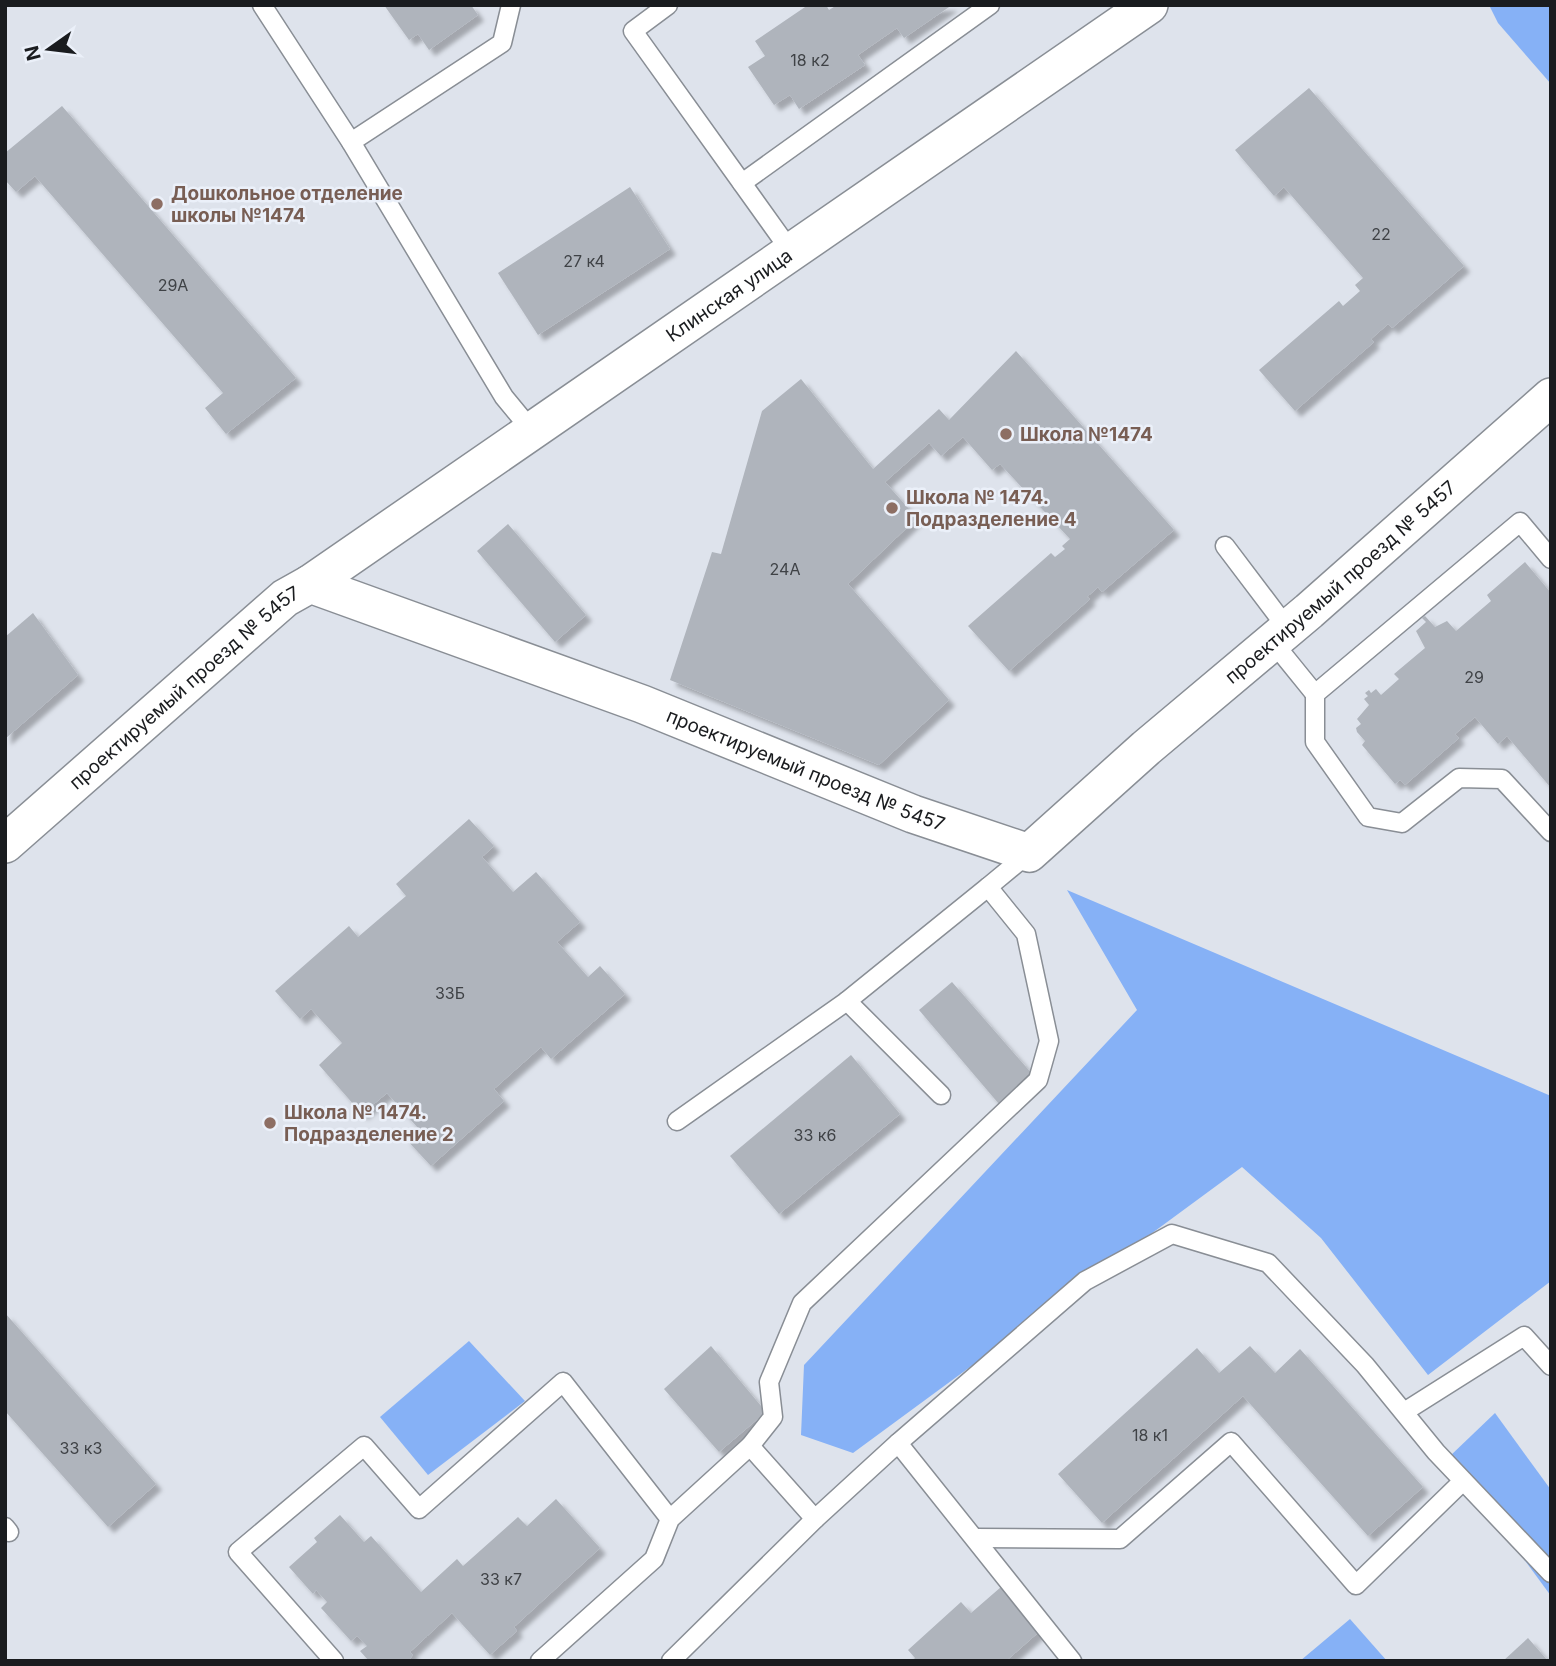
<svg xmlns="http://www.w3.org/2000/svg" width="1556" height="1666" font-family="Inter,sans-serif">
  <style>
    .green { fill: #86b1f6 }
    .building { fill: #afb4bc; filter: url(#shadow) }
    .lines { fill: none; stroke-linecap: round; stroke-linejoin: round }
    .lane-casing { stroke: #898e95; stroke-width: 21 }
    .street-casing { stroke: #898e95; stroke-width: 40 }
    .lane { stroke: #fff; stroke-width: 18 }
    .street { stroke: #fff; stroke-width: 37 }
    .education-dot { fill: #8d6e63; stroke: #ebf0f9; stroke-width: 2.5 }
    .labels { text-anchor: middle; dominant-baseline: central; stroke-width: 5; stroke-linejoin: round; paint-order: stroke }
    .number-label { font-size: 16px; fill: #3f4246 }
    .education-label { font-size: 19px; font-weight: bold; fill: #785e54; stroke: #ebf0f9; text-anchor: start }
    .street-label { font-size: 19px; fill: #1a1c1f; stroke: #ebf0f9 }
  </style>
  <defs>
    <filter id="shadow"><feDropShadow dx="6" dy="6" stdDeviation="2" flood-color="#0004"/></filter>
  </defs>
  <rect width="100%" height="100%" fill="#dee3ec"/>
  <g class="green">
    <polygon points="1489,5 1551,5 1551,84 1498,23"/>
    <polygon points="1067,890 1551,1096 1551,1281 1428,1375 1321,1238 1242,1167 853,1453 801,1435 804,1365 1137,1010"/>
    <polygon points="469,1341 525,1401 428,1475 380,1417"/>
    <polygon points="1495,1413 1551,1490 1551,1596 1449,1457"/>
    <polygon points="1350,1619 1387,1661 1300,1661"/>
  </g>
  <g class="building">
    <polygon points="384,5 471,5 478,15 429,50 418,34 409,40"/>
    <polygon points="808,5 826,5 829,10 837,5 952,5 904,38 897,28 858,55 865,65 799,109 790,95 774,105 748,67 765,56 755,41"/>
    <polygon points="1309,88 1464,266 1392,328 1388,324 1371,339 1374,342 1295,411 1259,370 1339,301 1343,306 1360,291 1355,285 1363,278 1284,187 1274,196 1235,150"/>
    <polygon points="62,106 296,378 226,434 205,408 223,393 35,176 16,192 5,180 5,153"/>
    <polygon points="630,187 670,249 538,335 498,273"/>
    <polygon points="1016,351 1174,530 1102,592 1098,587 1087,597 1090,599 1009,671 968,626 1051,553 1055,557 1065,549 1062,546 1070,539 1000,464 992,470 963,437 941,456 929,443 885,482 917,518 848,584 949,700 879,765 670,680 712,552 721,554 762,411 801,379 873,469 939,409 949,420"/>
    <polygon points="508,524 586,615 555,642 477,551"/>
    <polygon points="1525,562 1551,593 1551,788 1507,736 1498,744 1475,717 1455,734 1459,738 1405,785 1400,780 1395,784 1362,745 1365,741 1357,732 1356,728 1361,724 1357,719 1369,705 1364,699 1368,696 1365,693 1369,690 1371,693 1376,689 1381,695 1399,679 1394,674 1425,648 1416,631 1426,622 1422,618 1425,616 1435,627 1447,621 1456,631 1491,601 1487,595"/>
    <polygon points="33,613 78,675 5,739 5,637"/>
    <polygon points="469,819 494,846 482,857 513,892 536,872 580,922 557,942 588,977 600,966 625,994 551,1059 541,1047 494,1089 504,1101 431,1166 405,1138 418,1128 387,1093 362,1114 319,1065 342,1043 311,1009 300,1019 275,991 349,926 358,937 406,896 396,884"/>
    <polygon points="952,982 1033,1075 999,1104 919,1010"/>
    <polygon points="851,1055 900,1114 779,1214 730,1156"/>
    <polygon points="5,1313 156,1484 108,1527 5,1411"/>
    <polygon points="711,1346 766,1412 719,1452 664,1389"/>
    <polygon points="1250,1346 1275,1373 1300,1349 1423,1487 1368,1536 1243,1396 1102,1523 1058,1474 1197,1348 1219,1373"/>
    <polygon points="556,1499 600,1548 514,1627 517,1631 490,1655 452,1613 410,1652 413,1655 408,1661 369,1661 360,1651 367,1646 357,1636 351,1641 321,1608 327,1602 316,1590 313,1594 289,1567 317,1542 314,1538 340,1515 364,1542 371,1536 421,1592 457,1559 463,1566 518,1517 527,1526"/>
    <polygon points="1001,1587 1040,1631 1006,1661 912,1661 915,1658 908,1650 961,1602 971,1613"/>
    <polygon points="1528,1638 1548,1661 1503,1661"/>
  </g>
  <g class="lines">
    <g class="lane-casing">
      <g id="lane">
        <polyline points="262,5 351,142 504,397 532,431"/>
        <polyline points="668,5 633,31 792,253"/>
        <polyline points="351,142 502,43 511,5"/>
        <polyline points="742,183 990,5"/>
        <polyline points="1225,546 1287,628"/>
        <polyline points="1551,559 1520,522 1315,694 1315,742 1368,817 1402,823 1459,778 1502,779 1551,832"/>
        <polyline points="1272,641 1315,694"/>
        <polyline points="941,1095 847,1001 988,887"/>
        <polyline points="677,1121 847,1001"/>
        <polyline points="1404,1412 1524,1336 1551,1366"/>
        <polyline points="750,1446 815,1519"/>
        <polyline points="5,1527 9,1532"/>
        <polyline points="975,1538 1120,1539 1231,1442 1356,1585 1463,1481"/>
        <polyline points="334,1661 238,1552 364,1446 419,1509 563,1382 670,1519"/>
        <polyline points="540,1661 654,1559 670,1519 750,1446 773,1417 769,1382 802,1303 1038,1080 1049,1041 1026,934 988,887 1029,853"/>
        <polyline points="671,1661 815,1519 898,1443"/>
        <polyline points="1072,1661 898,1443 1085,1281 1172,1234 1268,1263 1365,1365 1436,1452 1551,1573"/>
      </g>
    </g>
    <g class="street-casing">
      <g id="street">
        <path id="s1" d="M310,584L1149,5"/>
        <path id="s2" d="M5,844L285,598L310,584L642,704L913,814L1029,853L1146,748L1309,611L1551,397"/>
      </g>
    </g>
    <use href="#lane" class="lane"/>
    <use href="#street" class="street"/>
  </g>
  <g class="education-dot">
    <circle cx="157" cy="204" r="7"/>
    <circle cx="1006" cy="434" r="7"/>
    <circle cx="892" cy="508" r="7"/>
    <circle cx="270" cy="1123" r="7"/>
  </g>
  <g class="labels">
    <g class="number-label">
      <text x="810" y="60">18 к2</text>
      <text x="1381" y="234">22</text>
      <text x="584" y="261">27 к4</text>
      <text x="173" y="285">29А</text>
      <text x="785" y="569">24А</text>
      <text x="1474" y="677">29</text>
      <text x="450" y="993">33Б</text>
      <text x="815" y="1135">33 к6</text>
      <text x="1150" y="1435">18 к1</text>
      <text x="81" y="1448">33 к3</text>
      <text x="501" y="1579">33 к7</text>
    </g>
    <g class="education-label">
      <text x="171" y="193">Дошкольное отделение<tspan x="171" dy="22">школы №1474</tspan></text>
      <text x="1020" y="434">Школа №1474</text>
      <text x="906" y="497">Школа № 1474.<tspan x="906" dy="22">Подразделение 4</tspan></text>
      <text x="284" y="1112">Школа № 1474.<tspan x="284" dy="22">Подразделение 2</tspan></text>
    </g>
    <g class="street-label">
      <text stroke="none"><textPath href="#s1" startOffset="509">Клинская улица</textPath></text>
      <text stroke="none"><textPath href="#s2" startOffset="1582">проектируемый проезд № 5457</textPath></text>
      <text stroke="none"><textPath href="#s2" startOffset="238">проектируемый проезд № 5457</textPath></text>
      <text stroke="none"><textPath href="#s2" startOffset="931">проектируемый проезд № 5457</textPath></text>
    </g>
  </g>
  <rect width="1556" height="1666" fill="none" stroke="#1a1c1f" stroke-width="14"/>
  <g transform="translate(49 49) rotate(256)" stroke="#ebf0f9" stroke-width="5" paint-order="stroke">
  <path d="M0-5L12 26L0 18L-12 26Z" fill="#1a1c1f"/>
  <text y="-10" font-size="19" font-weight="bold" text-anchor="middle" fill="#1a1c1f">N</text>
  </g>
</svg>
